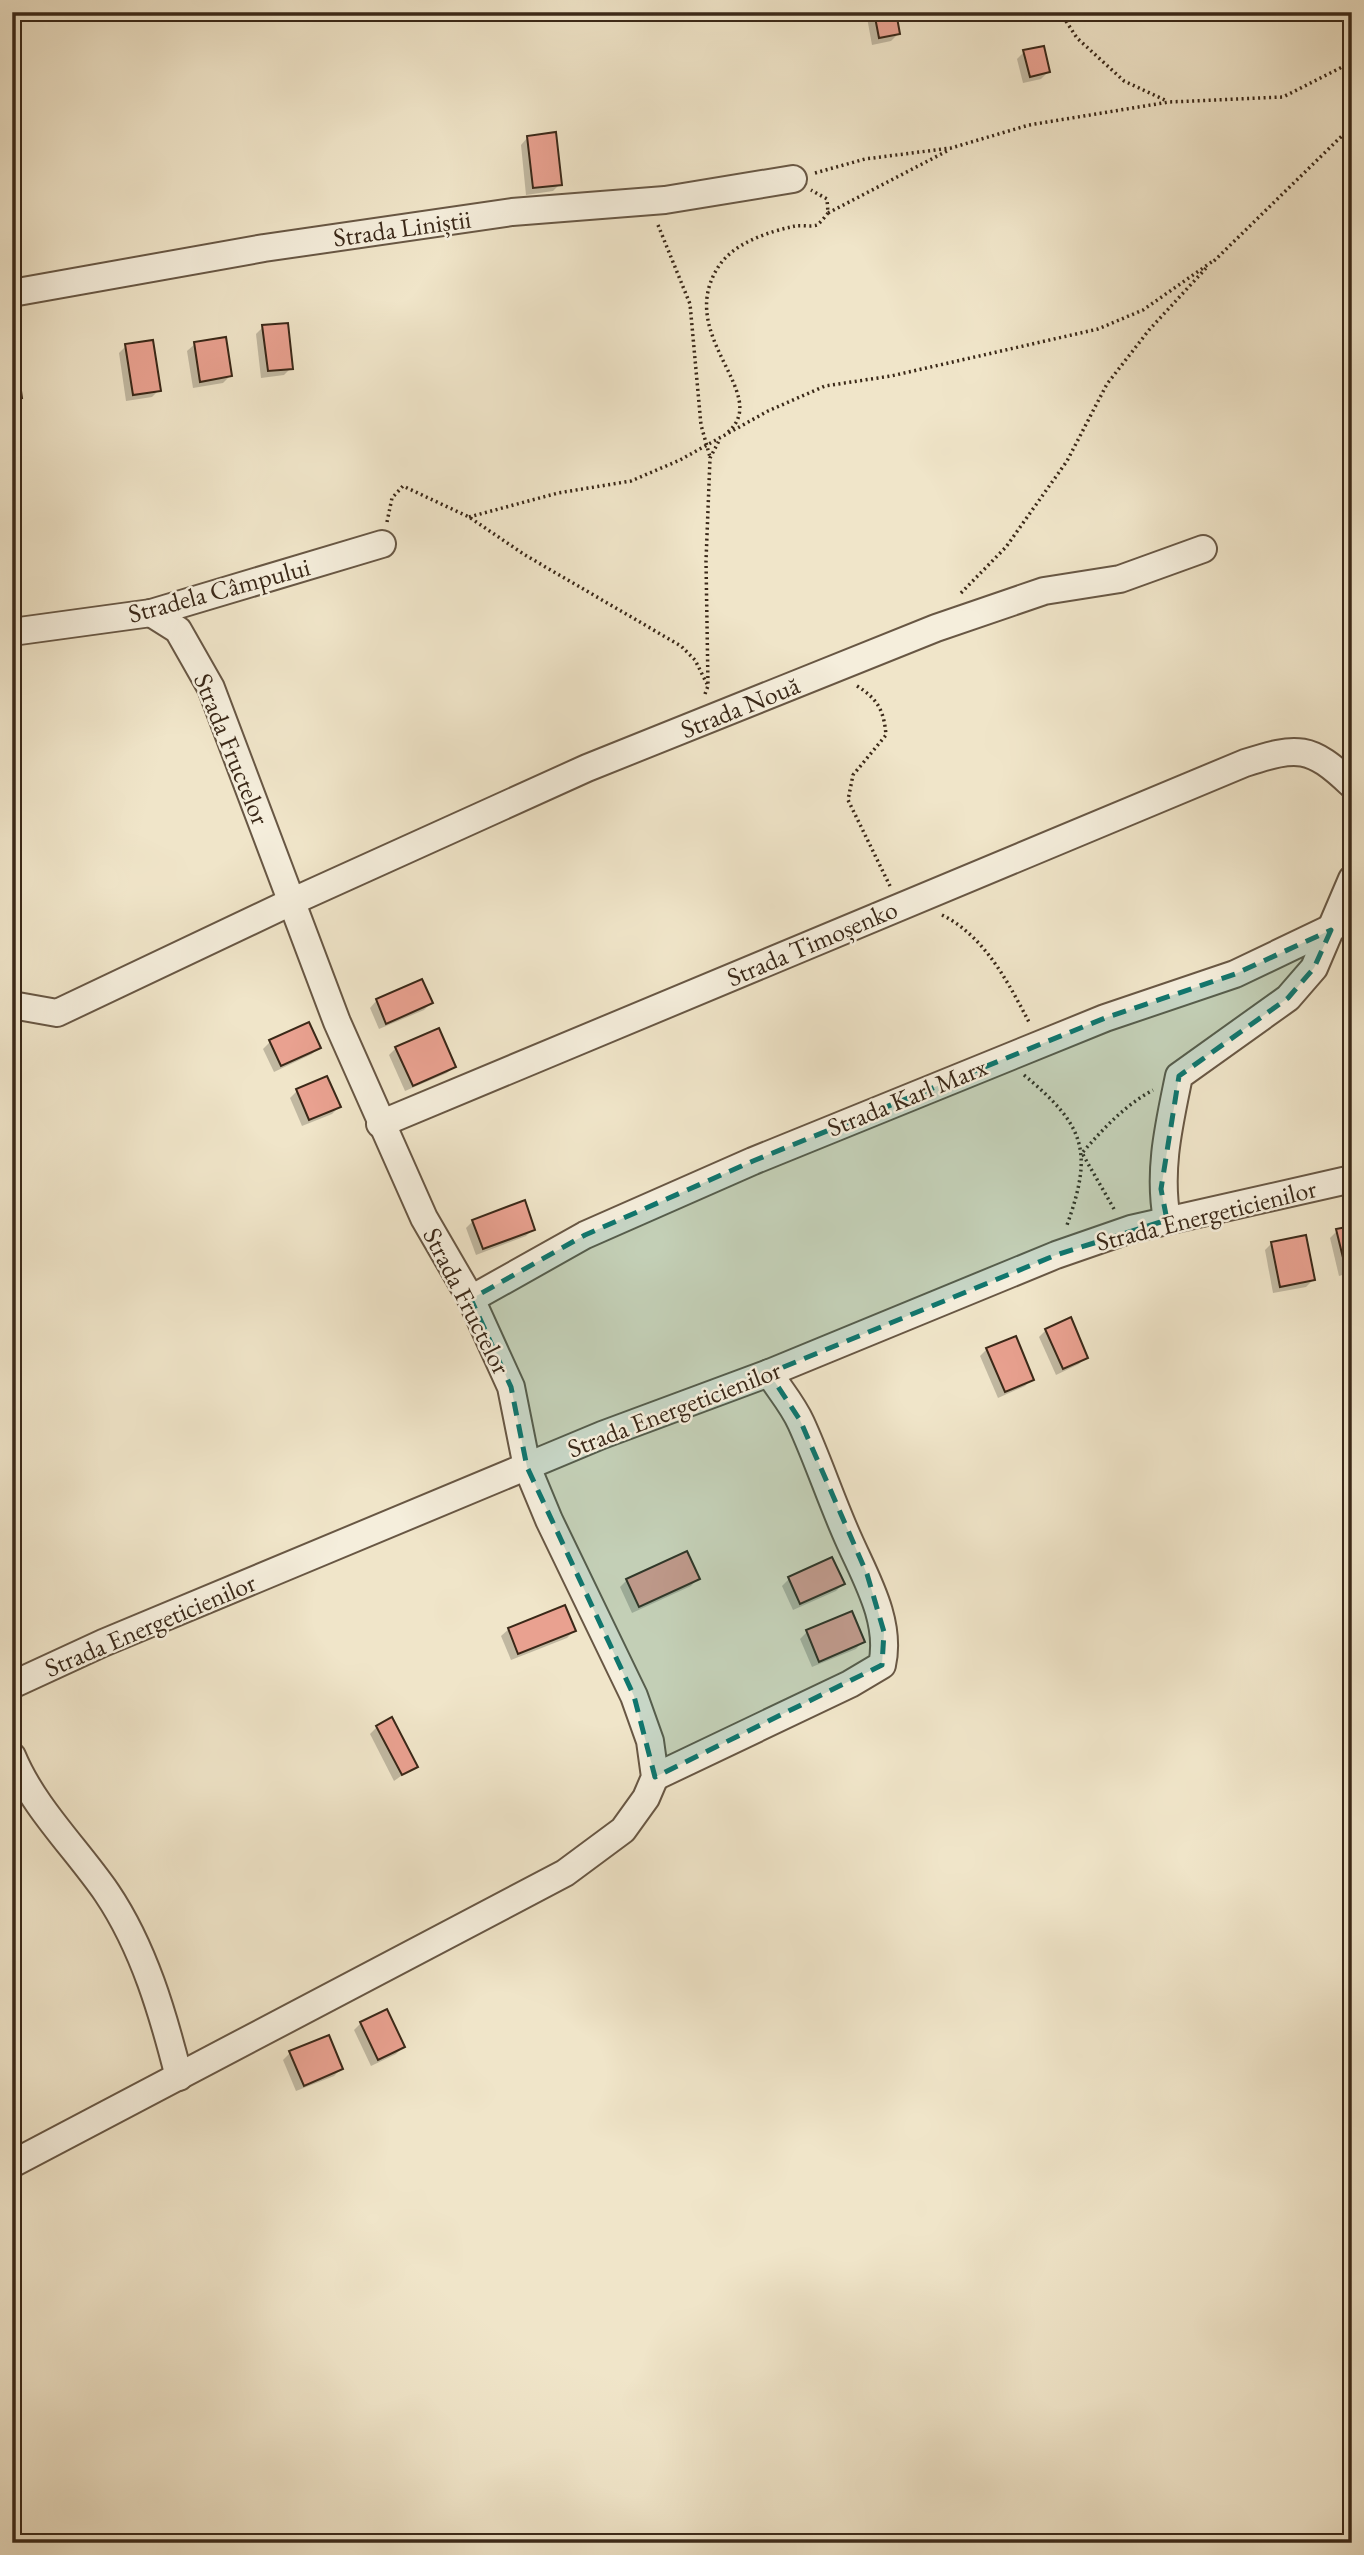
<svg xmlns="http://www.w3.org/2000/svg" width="1364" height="2555" font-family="'EB Garamond',serif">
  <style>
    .shadow { fill: #0003 }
    .building { fill: #e9a190; stroke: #3a2818; stroke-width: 2 }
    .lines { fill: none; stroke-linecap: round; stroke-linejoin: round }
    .minor-casing { stroke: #685744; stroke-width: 30 }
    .path { stroke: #3a2818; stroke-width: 3.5; stroke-dasharray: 2 3.5; stroke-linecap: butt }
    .minor { stroke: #f5eedc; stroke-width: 26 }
    .marked { fill: #0f766e; fill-opacity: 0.2; stroke: #0f766e; stroke-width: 5; stroke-dasharray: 14 9; stroke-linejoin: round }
    .labels { text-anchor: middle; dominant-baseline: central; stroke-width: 5; stroke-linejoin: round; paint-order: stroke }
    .street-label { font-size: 26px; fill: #3a2818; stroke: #f5eedc }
  </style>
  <rect width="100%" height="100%" fill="#f0e5c9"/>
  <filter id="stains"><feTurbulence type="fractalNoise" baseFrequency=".00286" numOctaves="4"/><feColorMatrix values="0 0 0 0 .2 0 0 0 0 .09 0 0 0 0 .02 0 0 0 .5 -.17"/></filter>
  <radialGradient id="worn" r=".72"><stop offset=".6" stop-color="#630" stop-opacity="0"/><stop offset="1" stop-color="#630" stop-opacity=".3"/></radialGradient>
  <g class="shadow">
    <polygon points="866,12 894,12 898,34 891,41 872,45"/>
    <polygon points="1024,52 1048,72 1041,79 1023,83 1017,59"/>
    <polygon points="528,137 560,184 553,191 526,195 521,145"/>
    <polygon points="263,327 291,368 284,375 261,378 256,334"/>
    <polygon points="195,344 230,376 223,383 193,388 187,351"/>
    <polygon points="126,346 159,390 152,397 126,401 119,353"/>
    <polygon points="377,1000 431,1003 424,1010 379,1029 370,1008"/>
    <polygon points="270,1042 319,1047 312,1054 274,1072 263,1049"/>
    <polygon points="396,1048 454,1066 447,1073 405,1091 389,1055"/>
    <polygon points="297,1091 339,1107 332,1114 302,1126 290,1098"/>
    <polygon points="473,1221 533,1229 526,1236 476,1255 466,1228"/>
    <polygon points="1352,1227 1352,1272 1339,1276 1330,1238 1337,1231"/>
    <polygon points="1272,1243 1313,1280 1306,1287 1273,1293 1265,1250"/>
    <polygon points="1046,1330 1086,1357 1079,1364 1056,1375 1039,1337"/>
    <polygon points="987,1349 1032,1379 1025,1386 998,1398 980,1356"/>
    <polygon points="698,1578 691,1586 632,1613 620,1587 627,1580"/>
    <polygon points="789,1579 843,1584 836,1591 793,1610 782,1586"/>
    <polygon points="564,1607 574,1631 567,1638 511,1660 501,1636 509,1629"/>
    <polygon points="807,1632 863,1641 856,1649 812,1667 800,1639"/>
    <polygon points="377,1727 415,1766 394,1781 370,1734"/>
    <polygon points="361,2023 403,2047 396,2054 371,2066 354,2030"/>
    <polygon points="290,2053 341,2069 334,2076 296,2091 283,2060"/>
  </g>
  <g class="building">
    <polygon points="874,12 896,12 900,34 879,38"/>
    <polygon points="1044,46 1050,72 1030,77 1023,50"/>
    <polygon points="556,132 562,185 533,188 527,136"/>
    <polygon points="288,323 293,369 268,371 262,325"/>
    <polygon points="226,337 232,376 200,382 194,342"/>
    <polygon points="153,340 161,391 133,395 125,344"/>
    <polygon points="16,354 22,398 12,399 12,355"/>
    <polygon points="422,979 433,1003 386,1024 376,999"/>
    <polygon points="309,1022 321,1048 281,1066 269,1040"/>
    <polygon points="439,1028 456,1067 413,1086 395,1047"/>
    <polygon points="327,1076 341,1107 309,1120 296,1089"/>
    <polygon points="525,1200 535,1230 483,1249 472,1220"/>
    <polygon points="1352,1226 1352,1268 1346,1270 1336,1229"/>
    <polygon points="1306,1235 1315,1280 1280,1287 1271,1242"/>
    <polygon points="1071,1317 1088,1358 1063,1369 1045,1329"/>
    <polygon points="1016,1336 1034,1380 1005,1392 986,1348"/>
    <polygon points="687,1551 700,1579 639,1607 626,1579"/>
    <polygon points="832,1557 845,1584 800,1604 788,1577"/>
    <polygon points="565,1605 576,1631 518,1654 508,1628"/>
    <polygon points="852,1611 865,1642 819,1662 806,1630"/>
    <polygon points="392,1717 418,1767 402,1775 376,1726"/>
    <polygon points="387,2009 405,2047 378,2060 360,2022"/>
    <polygon points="329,2035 343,2069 304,2086 289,2051"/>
  </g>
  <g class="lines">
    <g class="minor-casing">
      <g id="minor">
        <polyline points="12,293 264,248 512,212 665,200 793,179"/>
        <polyline points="12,632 151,613 382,544"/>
        <polyline points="12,1005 57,1013 291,902 587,768 936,628 1044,591 1120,579 1203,549"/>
        <path d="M380,1124L1245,763C1298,746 1310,745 1352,785"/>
        <path d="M1167,1220C1158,1170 1169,1125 1179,1076L1288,998L1314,968L1352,879"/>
        <polyline points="471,1299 585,1235 753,1161 1105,1018 1235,974 1352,918"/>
        <polyline points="12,1685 103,1643 602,1435 769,1373 1056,1255 1131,1229 1352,1179"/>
        <path d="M12,1756C33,1807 76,1848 107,1893C144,1948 163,2014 179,2077"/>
        <path d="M655,1777L850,1684L882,1665C892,1621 865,1577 848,1538C831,1500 818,1460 801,1423C793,1405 779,1389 769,1373"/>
        <polyline points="12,2164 565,1873 623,1830 646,1798 655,1777 650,1741 634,1696 549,1520 527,1467 511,1387 471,1299 424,1218 337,1022 211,688 178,630 151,613"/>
      </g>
    </g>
    <g class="path">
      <polyline points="1060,12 1077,38 1124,81 1167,101"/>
      <polyline points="815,173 865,159 951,148 1029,125 1169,102 1283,97 1352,62"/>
      <polyline points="828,213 947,151"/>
      <polyline points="658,225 690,304 701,425 710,457"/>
      <polyline points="1214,261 1352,126"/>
      <path d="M728,432C772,394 676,337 717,269C732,243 768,232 795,226C802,225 811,227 817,225C820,223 825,217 828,213L827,199L811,190"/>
      <polyline points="469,517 558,493 631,481 680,460 768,411 825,386 891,376 1098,329 1143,310 1213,261"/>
      <polyline points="387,522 392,498 403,486 469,517 525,555 681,646 695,660 707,684"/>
      <polyline points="961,593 1006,547 1067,461 1107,384 1149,330 1208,266"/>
      <path d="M857,686C878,699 884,711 886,735L853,775L848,800L890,886"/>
      <polyline points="705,694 708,686 706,561 710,458 720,439"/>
      <path d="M942,915C985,936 1009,984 1030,1024"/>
      <path d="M1024,1075C1084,1125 1094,1150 1067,1225"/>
      <path d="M1114,1209L1082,1153C1104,1128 1124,1106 1153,1090"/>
    </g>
    <use href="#minor" class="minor"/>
  </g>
  <path class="marked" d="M1331,930L1314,968L1288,998L1179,1076L1161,1189L1167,1220L1056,1255L769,1373L800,1420L867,1574L884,1632L882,1665L655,1777L634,1696L527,1467L511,1387L471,1299L585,1235L753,1161L1105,1018L1235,974Z"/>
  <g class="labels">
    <g class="street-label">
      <text transform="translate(402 228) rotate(-8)">Strada Liniștii</text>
      <text transform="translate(219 590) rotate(-15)">Stradela Câmpului</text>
      <text transform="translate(740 707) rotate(-22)">Strada Nouă</text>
      <text transform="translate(232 749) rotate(68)">Strada Fructelor</text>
      <text transform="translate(812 943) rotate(-23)">Strada Timoșenko</text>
      <text transform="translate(907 1097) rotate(-22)">Strada Karl Marx</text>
      <text transform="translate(1206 1215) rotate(-14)">Strada Energeticienilor</text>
      <text transform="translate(467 1301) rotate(63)">Strada Fructelor</text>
      <text transform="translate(674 1409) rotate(-21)">Strada Energeticienilor</text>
      <text transform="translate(150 1625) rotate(-23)">Strada Energeticienilor</text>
    </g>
  </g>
  <rect width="1364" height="2555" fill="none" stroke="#f0e5c9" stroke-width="42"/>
  <rect x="14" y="14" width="1336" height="2527" fill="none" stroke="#3a2818" stroke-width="3.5"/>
  <rect x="21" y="21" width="1322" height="2513" fill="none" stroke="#3a2818" stroke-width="2"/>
  <rect width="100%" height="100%" filter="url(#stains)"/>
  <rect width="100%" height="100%" fill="url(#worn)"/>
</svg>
